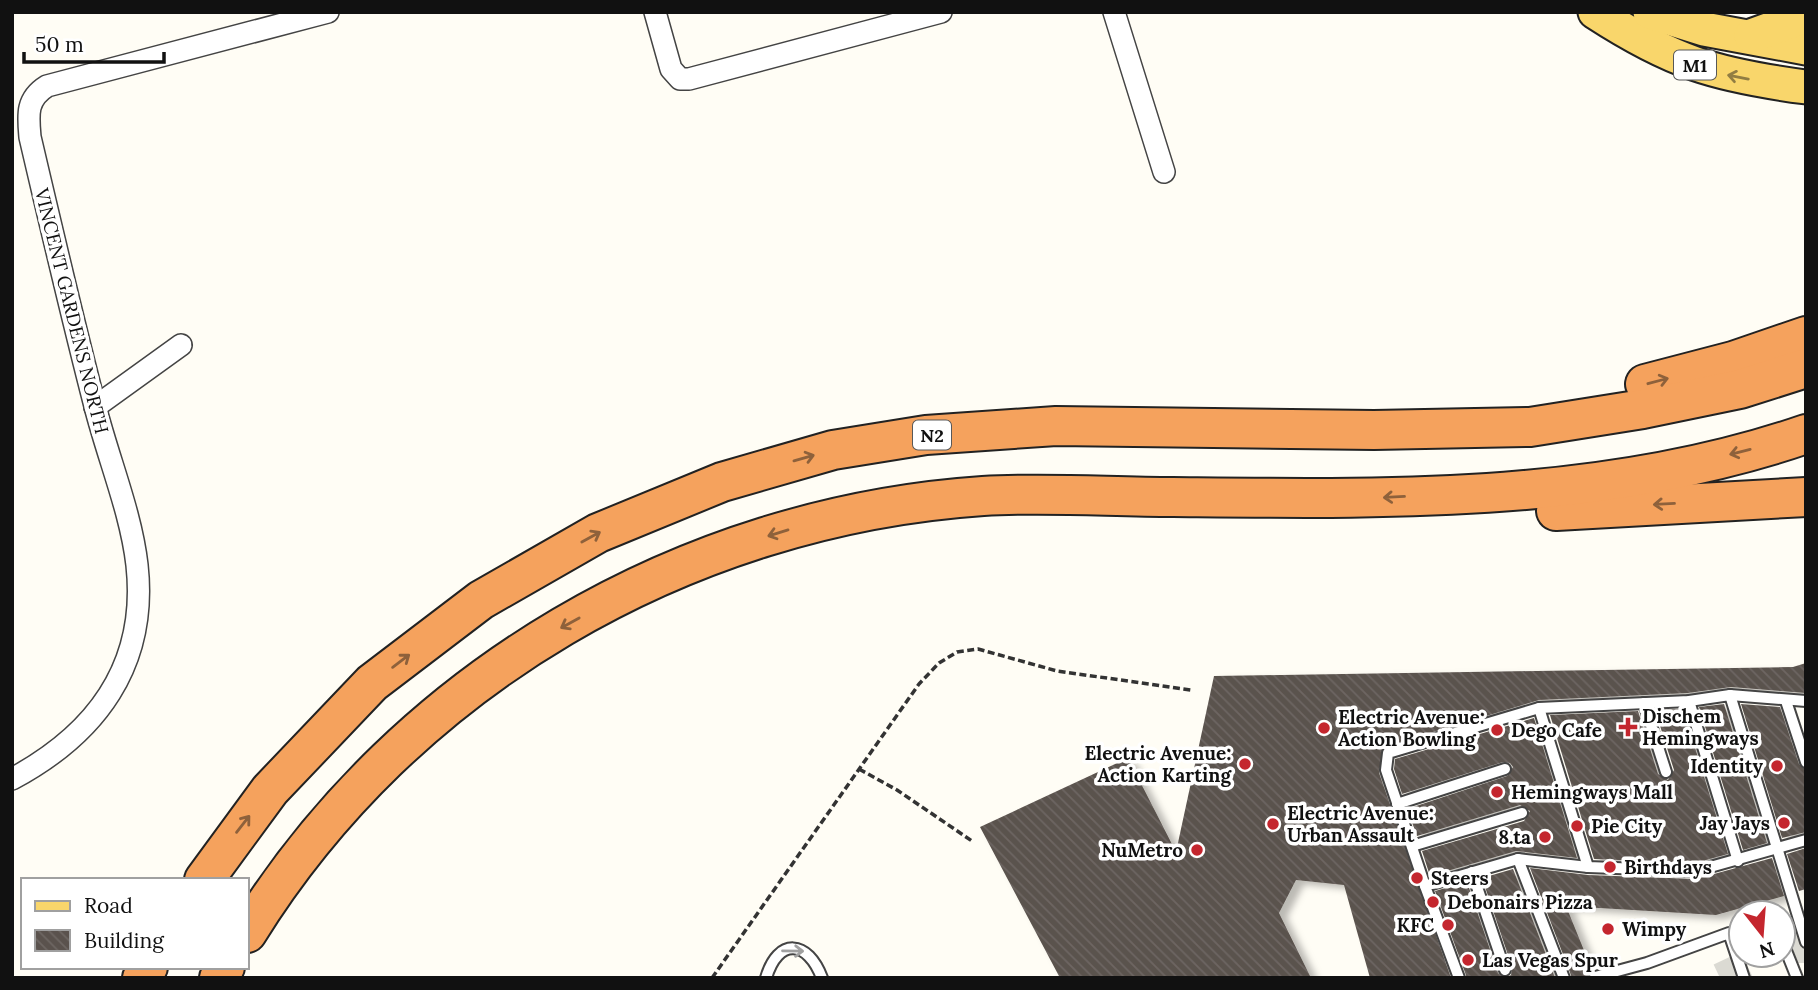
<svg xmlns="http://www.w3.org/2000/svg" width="1818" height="990" font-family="Lora,serif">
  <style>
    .building { fill: url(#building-back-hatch); filter: url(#shadow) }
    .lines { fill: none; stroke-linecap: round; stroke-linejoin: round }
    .secondary-tunnel { stroke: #dbdad3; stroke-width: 30; stroke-dasharray: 30 15; stroke-linecap: butt }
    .lane-casing { stroke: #444; stroke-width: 14 }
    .street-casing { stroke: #444; stroke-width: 24 }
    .primary-casing { stroke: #222; stroke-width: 37 }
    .highway-casing { stroke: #222; stroke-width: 42 }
    .path { stroke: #333; stroke-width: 3.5; stroke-dasharray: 7 3.5; stroke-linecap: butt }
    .lane { stroke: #fff; stroke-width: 10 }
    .street { stroke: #fff; stroke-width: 21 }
    .primary { stroke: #f9d66b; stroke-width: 33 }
    .highway { stroke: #f5a25d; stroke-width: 38 }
    .oneway { stroke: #917d42 }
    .oneway2 { stroke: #8e613b }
    .oneway3 { stroke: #a0a0a0 }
    .poi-dot { fill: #c4262e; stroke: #fff; stroke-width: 2.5 }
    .labels { text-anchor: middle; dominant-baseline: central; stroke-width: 7; stroke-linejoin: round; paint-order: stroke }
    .shield { fill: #fff; stroke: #585858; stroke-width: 2 }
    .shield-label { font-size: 18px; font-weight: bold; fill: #111 }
    .street-label { font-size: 19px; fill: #111; stroke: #fff }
    .poi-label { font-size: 19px; font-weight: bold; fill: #111; stroke: #fff; text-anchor: start }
  </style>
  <defs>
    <pattern id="building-back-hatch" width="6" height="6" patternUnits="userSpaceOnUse" patternTransform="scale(1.75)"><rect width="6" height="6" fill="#5a524d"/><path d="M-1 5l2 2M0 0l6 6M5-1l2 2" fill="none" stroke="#6d6662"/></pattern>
    <filter id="shadow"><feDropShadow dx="8" dy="4.5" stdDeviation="3.5" flood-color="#0004"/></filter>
  </defs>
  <rect width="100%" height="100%" fill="#fffdf5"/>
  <g class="building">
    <polygon points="1806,663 1806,693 1731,687 1688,693 1539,700 1383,747 1379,773 1451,978 1370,978 1344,885 1296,880 1279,913 1311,978 1060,978 980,827 1128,758 1176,852 1214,676 1793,667"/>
    <polygon points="1724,704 1767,843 1743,850 1699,707"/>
    <polygon points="1741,704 1780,707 1799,764 1806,770 1806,832 1782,838"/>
    <polygon points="1683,709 1728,854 1695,863 1594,859 1550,715 1638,711 1658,774 1668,780 1674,770 1655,710"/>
    <polygon points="1534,718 1577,858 1516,851 1430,876 1422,851 1524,821 1530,811 1520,805 1417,836 1407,809 1507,776 1513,767 1510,763 1503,762 1402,794 1394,769 1395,759"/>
    <polygon points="1806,848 1806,889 1799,891 1787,854"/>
    <polygon points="1772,858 1784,896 1716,915 1566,906 1592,970 1587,978 1572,978 1530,868 1588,875 1696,879"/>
    <polygon points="1513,869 1555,978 1504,978 1511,975 1512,967 1482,878"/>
    <polygon points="1467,882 1498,973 1504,978 1467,978 1435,891"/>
  </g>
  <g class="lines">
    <g class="secondary-tunnel">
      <polyline points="1783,948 1806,948"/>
      <polyline points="1720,978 1754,962"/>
    </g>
    <g class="lane-casing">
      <g id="lane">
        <polyline points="1730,695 1806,701"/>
        <polyline points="1689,701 1738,861"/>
        <polyline points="1786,701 1806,762"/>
        <polyline points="1644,703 1666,772"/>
        <polyline points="1539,708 1689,701 1730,695 1806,942"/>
        <polyline points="1397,804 1505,769"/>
        <polyline points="1412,846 1522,813"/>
        <polyline points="1518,859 1564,978"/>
        <polyline points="1472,872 1505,970"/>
        <polyline points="1425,886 1386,770 1388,753 1539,708 1588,867"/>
        <polyline points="1783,943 1797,978"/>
        <polyline points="1595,977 1647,963 1729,933 1744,978"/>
        <path d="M766,978C778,937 808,940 822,978"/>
        <polyline points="1459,978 1425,886 1518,859 1588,867 1696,871 1806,840"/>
      </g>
    </g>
    <g class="street-casing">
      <g id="street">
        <polyline points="655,12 671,69 680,79 689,79 941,12"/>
        <polyline points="1114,12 1164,172"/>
        <polyline points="95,407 181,345"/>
        <path d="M12,779C96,734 148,665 137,565C131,512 108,458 95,406C72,317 51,227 30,137C28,115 26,99 47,86L328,12"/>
      </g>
    </g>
    <g class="primary-casing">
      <g id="primary">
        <path d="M1595,12C1672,62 1715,75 1806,87"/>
        <polyline points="1650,12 1704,29 1806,48"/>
        <polyline points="1751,36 1806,16"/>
      </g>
    </g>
    <g class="highway-casing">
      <g id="highway">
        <polyline points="1645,384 1733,361 1806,336"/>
        <polyline points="1556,511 1806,497"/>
        <polyline points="204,880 270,790 372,683 481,600 598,533 722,482 833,450 926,435 1056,426 1374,430 1530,427 1643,409 1740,389 1806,368"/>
        <path d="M247,933C405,678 686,516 983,496C1046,492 1111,497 1173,497C1385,499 1603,504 1806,434"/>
        <polyline points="142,978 148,967"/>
        <polyline points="219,978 225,967"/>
      </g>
    </g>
    <g class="path">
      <polyline points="859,769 897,790 972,841"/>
      <polyline points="712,978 919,684 939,663 957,652 978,649 1057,671 1191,690"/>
    </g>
    <use href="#lane" class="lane"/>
    <use href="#street" class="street"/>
    <use href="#primary" class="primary"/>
    <use href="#highway" class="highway"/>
  </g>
  <defs><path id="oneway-shaft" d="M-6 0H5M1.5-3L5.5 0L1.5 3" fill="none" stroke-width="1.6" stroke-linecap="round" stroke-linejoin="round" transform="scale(1.75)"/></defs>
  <use class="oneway" href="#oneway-shaft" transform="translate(1738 77) rotate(-169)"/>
  <g class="oneway2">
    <use href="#oneway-shaft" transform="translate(1658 381) rotate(-15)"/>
    <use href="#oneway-shaft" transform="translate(1740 452) rotate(166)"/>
    <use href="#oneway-shaft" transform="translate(804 458) rotate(-16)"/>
    <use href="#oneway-shaft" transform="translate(1394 497) rotate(177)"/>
    <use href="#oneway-shaft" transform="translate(1664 504) rotate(177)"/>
    <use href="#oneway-shaft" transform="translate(778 533) rotate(163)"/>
    <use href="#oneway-shaft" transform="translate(591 537) rotate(-29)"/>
    <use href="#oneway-shaft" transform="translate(570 623) rotate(151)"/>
    <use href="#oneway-shaft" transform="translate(401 661) rotate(-37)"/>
    <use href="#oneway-shaft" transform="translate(243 824) rotate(-52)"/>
  </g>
  <use class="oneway3" href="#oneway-shaft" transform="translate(793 951) rotate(1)"/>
  <g class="poi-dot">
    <path d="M1624.5 716.5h7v7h7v7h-7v7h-7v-7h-7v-7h7z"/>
    <circle cx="1324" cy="728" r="7"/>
    <circle cx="1497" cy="730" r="7"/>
    <circle cx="1245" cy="764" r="7"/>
    <circle cx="1777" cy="766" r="7"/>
    <circle cx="1497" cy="792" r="7"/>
    <circle cx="1784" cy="823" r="7"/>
    <circle cx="1273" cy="824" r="7"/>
    <circle cx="1577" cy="826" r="7"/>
    <circle cx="1545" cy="837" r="7"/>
    <circle cx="1197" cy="850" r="7"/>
    <circle cx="1610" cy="867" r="7"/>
    <circle cx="1417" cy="878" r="7"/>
    <circle cx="1433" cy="902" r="7"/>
    <circle cx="1448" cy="925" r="7"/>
    <circle cx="1608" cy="929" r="7"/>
    <circle cx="1468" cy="960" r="7"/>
  </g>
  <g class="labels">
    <g class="shield">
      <rect x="1674" y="50.5" width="42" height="29" rx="5"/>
      <rect x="913" y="420.5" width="38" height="29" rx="5"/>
    </g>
    <g class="shield-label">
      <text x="1695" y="65">M1</text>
      <text x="932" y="435">N2</text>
    </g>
    <g class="street-label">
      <text transform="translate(72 311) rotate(76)">VINCENT GARDENS NORTH</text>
    </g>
    <g class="poi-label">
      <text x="1642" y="716">Dischem<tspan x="1642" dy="22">Hemingways</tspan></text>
      <text x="1338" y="717">Electric Avenue:<tspan x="1338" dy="22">Action Bowling</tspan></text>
      <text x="1511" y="730">Dego Cafe</text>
      <text x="1231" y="753" text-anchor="end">Electric Avenue:<tspan x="1231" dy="22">Action Karting</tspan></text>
      <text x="1763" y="766" text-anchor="end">Identity</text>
      <text x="1511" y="792">Hemingways Mall</text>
      <text x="1287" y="813">Electric Avenue:<tspan x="1287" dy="22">Urban Assault</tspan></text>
      <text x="1770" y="823" text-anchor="end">Jay Jays</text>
      <text x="1591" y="826">Pie City</text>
      <text x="1531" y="837" text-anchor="end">8.ta</text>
      <text x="1183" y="850" text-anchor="end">NuMetro</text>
      <text x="1624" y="867">Birthdays</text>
      <text x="1431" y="878">Steers</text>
      <text x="1447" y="902">Debonairs Pizza</text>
      <text x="1434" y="925" text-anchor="end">KFC</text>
      <text x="1622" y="929">Wimpy</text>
      <text x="1482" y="960">Las Vegas Spur</text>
    </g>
  </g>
  <rect width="1818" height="990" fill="none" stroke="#111111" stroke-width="28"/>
  <rect x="21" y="878" width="228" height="91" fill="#ffffff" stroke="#a0a0a0" stroke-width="2"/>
  <rect x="35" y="901" width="35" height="10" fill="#f9d66b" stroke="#a0a0a0" stroke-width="2"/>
  <text x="84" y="913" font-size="21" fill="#111111">Road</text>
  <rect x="35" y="930" width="35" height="21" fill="url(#building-back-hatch)" stroke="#a0a0a0" stroke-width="2"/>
  <text x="84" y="948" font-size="21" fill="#111111">Building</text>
  <g transform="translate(1762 934) rotate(163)"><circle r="33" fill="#ffffff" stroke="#a0a0a0" stroke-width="2"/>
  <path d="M0-5L12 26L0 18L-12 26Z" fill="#c4262e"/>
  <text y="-10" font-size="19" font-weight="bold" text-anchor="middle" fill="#111111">N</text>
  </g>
  <path d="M24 52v10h140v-10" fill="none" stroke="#111111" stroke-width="3.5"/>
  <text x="35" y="52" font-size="21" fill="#111111" stroke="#ffffff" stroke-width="5" paint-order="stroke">50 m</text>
</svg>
